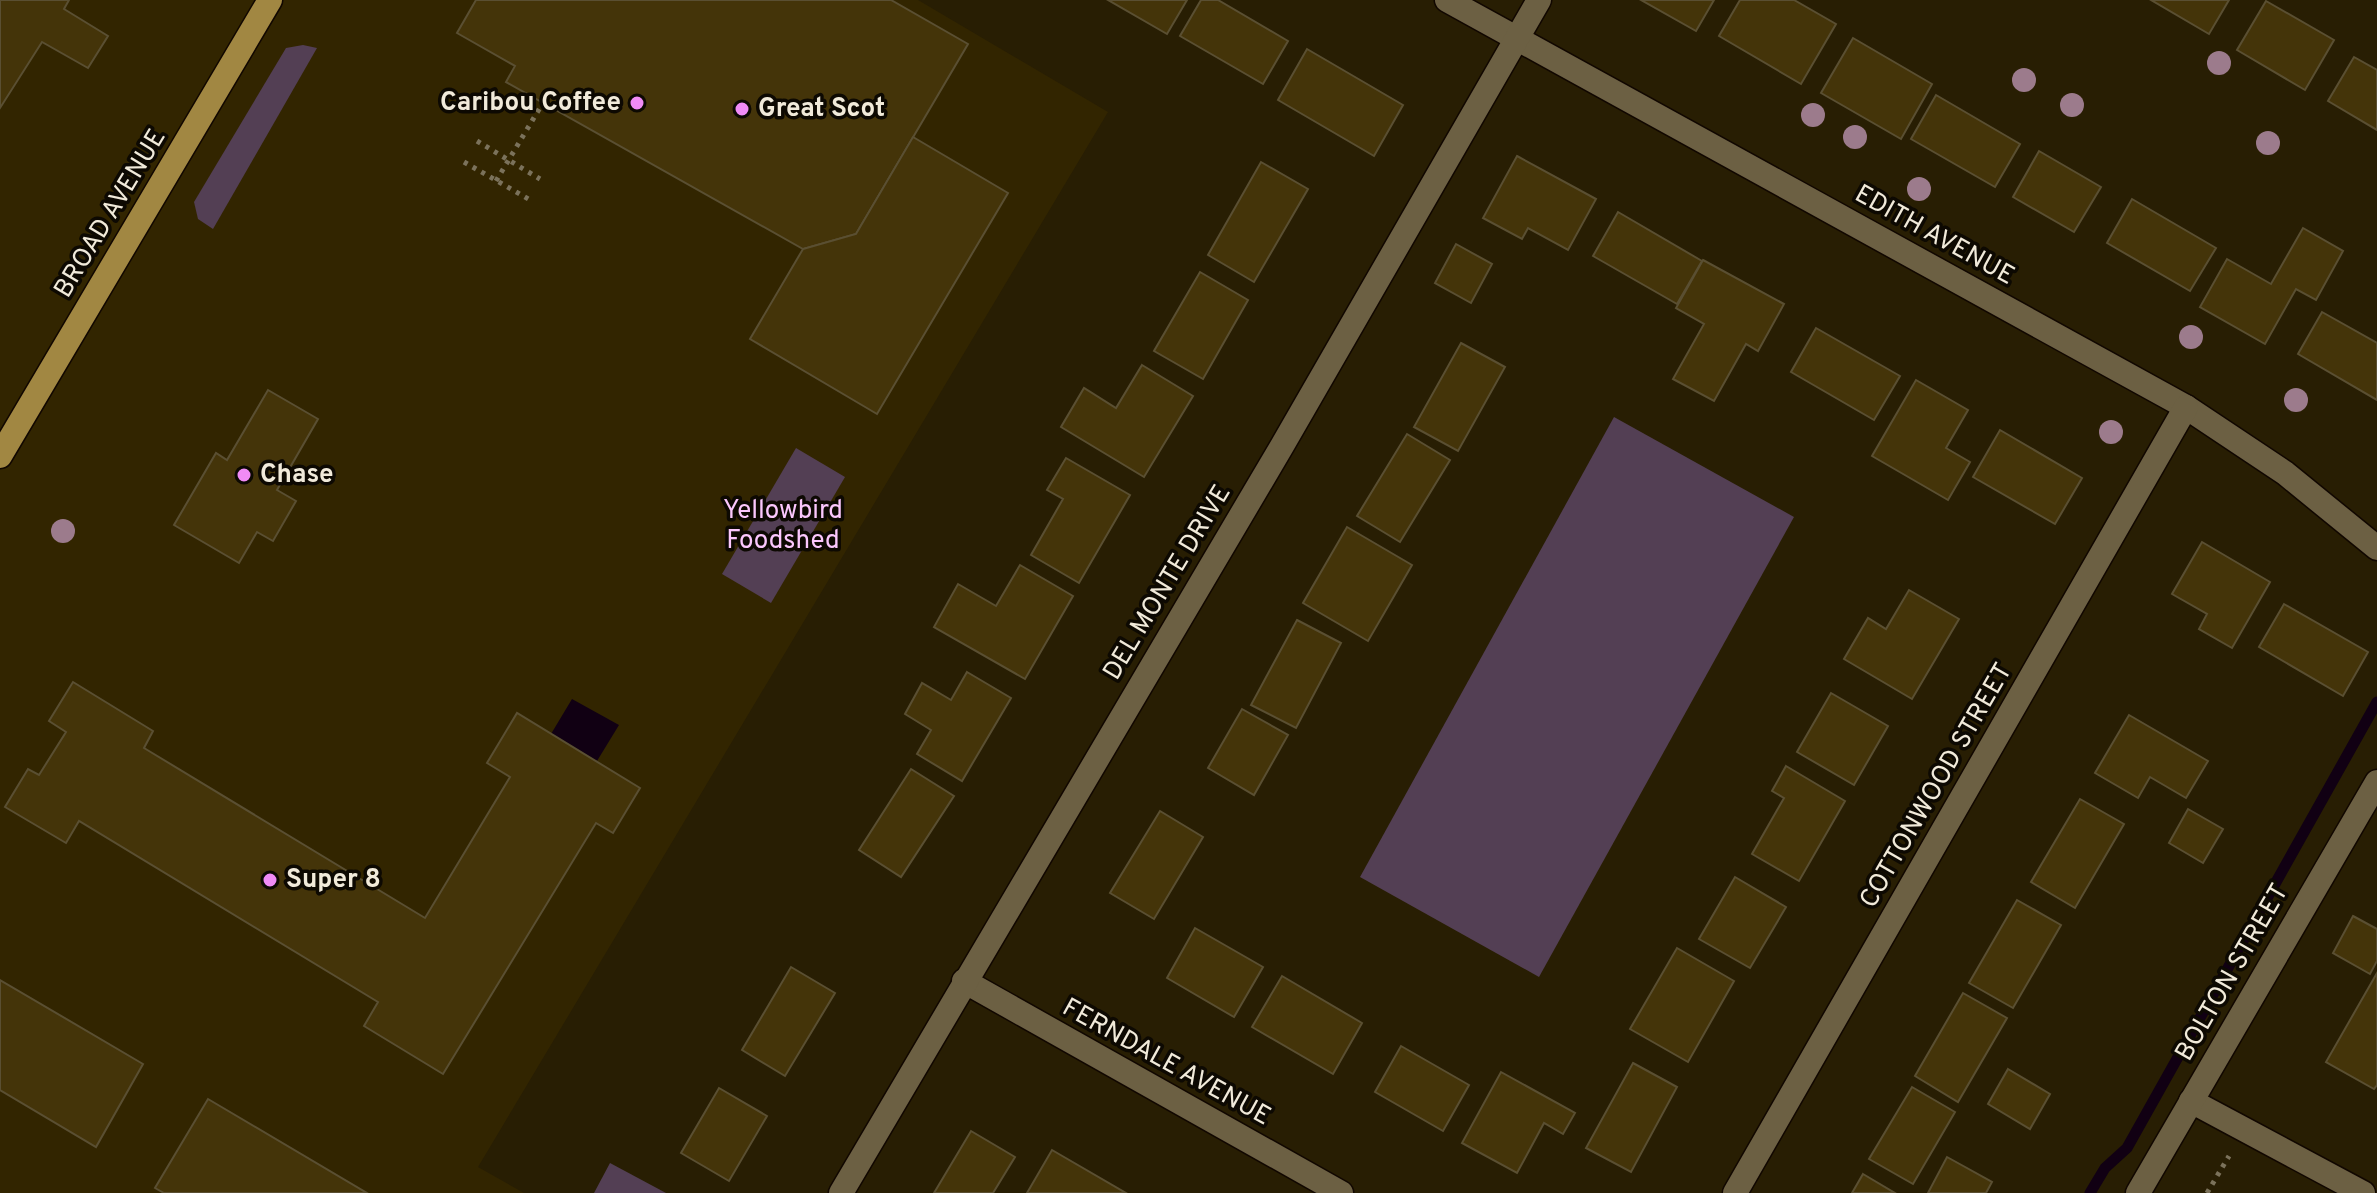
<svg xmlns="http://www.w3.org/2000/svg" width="2377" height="1193" font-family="Overpass,sans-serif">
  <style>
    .built { fill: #322500 }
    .green { fill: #533f54 }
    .water { fill: #110013 }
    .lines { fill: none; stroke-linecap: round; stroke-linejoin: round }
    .stream { stroke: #110013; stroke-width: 11 }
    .building { fill: #443409; stroke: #5a4f32; stroke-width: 2 }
    .minor-casing { stroke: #110700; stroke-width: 27 }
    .major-casing { stroke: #110700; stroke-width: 27 }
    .path { stroke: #7b725b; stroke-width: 5; stroke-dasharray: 4 6; stroke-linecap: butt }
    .minor { stroke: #6c6043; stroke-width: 24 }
    .major { stroke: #a18742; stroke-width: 24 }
    .tree { fill: #9c7b8c }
    .poi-dot { fill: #f08bf5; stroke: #0d0902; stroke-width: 3 }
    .labels { text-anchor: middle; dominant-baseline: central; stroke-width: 7; stroke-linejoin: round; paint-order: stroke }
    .poi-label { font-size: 26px; font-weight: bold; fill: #f1eada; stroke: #0d0902; text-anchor: start }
    .street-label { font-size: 26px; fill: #f1eada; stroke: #0d0902 }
    .park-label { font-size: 26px; fill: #fbc7fd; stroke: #0d0902 }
  </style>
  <rect width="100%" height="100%" fill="#281e03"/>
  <polygon class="built" points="0,0 918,0 1108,112 478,1167 524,1193 0,1193"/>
  <g class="green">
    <polygon points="303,45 317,48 213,229 198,219 194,202 286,48"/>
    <polygon points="1614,417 1794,517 1539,977 1360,877"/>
    <polygon points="796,448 845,477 771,603 722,574"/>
    <polygon points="610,1163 666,1193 594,1193"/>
  </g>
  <polygon class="water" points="572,699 619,725 597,761 551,734"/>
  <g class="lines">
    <polyline class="stream" points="2090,1193 2105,1168 2127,1148 2377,702"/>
  </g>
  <g class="building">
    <polygon points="0,0 69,0 64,9 108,36 88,68 42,42 0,108"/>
    <polygon points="476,0 891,0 968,44 856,234 803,249 506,82 515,66 457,33"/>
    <polygon points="1108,0 1187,0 1167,34"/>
    <polygon points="1201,0 1218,0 1288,41 1263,84 1180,36"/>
    <polygon points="1641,0 1714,0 1696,31"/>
    <polygon points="1740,0 1794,0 1836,24 1801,84 1719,36"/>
    <polygon points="2151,0 2229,0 2209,34"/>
    <polygon points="2266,1 2334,40 2305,90 2237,50"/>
    <polygon points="1853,38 1932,84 1901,139 1821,93"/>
    <polygon points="1307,49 1403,105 1374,156 1278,100"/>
    <polygon points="2354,57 2377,70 2377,130 2328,101"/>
    <polygon points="1936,95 2020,144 1995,187 1911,139"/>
    <polygon points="913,137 1008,193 877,414 750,339 803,249 856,234"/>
    <polygon points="2039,151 2101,187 2074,232 2013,197"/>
    <polygon points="1517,156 1596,199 1568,250 1528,228 1522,239 1483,218"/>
    <polygon points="1261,162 1308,189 1254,282 1208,255"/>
    <polygon points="2132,199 2216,248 2190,291 2107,243"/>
    <polygon points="1618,212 1702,261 1677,304 1593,256"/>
    <polygon points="2303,228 2343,251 2316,300 2296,289 2265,344 2200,307 2227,259 2271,284"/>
    <polygon points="1456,244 1492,264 1471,303 1435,283"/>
    <polygon points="1703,260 1784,304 1758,351 1746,344 1714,401 1673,379 1704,324 1676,308"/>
    <polygon points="1200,272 1248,300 1203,379 1154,351"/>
    <polygon points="2322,312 2377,343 2377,400 2298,354"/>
    <polygon points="1816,328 1900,376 1874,420 1791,372"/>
    <polygon points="1461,343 1505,367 1458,451 1414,427"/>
    <polygon points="1142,365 1193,396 1144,477 1061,427 1084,388 1116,408"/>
    <polygon points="1916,380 1968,410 1946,448 1970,462 1948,500 1872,456"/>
    <polygon points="268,390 318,419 277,490 296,501 273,541 257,532 239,563 174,525 216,453 227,460"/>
    <polygon points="2000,430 2082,478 2055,524 1973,477"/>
    <polygon points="1407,434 1450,460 1400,542 1357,516"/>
    <polygon points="1066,458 1130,495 1079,583 1031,555 1063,499 1047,490"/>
    <polygon points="1347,527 1412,565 1368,641 1303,603"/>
    <polygon points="2202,542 2270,582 2232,648 2199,629 2207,614 2172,594"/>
    <polygon points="1020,565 1073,596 1025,679 934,627 958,584 996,606"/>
    <polygon points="1909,590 1959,619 1912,699 1844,659 1868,618 1886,629"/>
    <polygon points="2284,604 2368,652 2343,696 2259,647"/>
    <polygon points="1297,620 1341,643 1296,728 1251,705"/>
    <polygon points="967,672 1011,698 962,781 917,754 931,730 905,714 922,683 951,700"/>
    <polygon points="73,682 153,731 144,748 425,918 510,777 487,763 517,713 640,788 613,833 596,823 443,1074 364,1026 378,1002 79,821 66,843 5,807 28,769 39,775 66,732 49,721"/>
    <polygon points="1831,693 1888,726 1854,785 1797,752"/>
    <polygon points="1242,709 1288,735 1254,795 1208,768"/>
    <polygon points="2129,715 2208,761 2186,798 2150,777 2138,798 2095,773"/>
    <polygon points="1786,766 1845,801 1799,881 1752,854 1784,798 1772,791"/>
    <polygon points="911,769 954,796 901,877 859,850"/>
    <polygon points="2080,799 2124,824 2075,908 2031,882"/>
    <polygon points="2188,809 2223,829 2203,863 2169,843"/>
    <polygon points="1160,811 1203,837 1154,919 1110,893"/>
    <polygon points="1735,877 1786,907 1750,968 1699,939"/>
    <polygon points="2017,900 2061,925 2013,1008 1969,983"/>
    <polygon points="2353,916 2377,929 2377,961 2370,974 2333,953"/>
    <polygon points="1195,928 1263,967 1234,1017 1167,978"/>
    <polygon points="1677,948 1734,981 1688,1062 1630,1029"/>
    <polygon points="791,967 835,993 785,1076 742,1050"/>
    <polygon points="2377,973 2377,1085 2374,1089 2326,1062"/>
    <polygon points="1282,976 1362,1023 1333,1074 1252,1027"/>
    <polygon points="0,980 143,1064 96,1147 0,1090"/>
    <polygon points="1963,993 2007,1018 1958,1102 1915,1076"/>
    <polygon points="1401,1046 1469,1085 1443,1131 1375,1092"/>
    <polygon points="1633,1063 1677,1087 1631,1172 1586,1148"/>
    <polygon points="2008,1069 2050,1094 2030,1129 1988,1104"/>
    <polygon points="1501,1072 1575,1113 1563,1134 1544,1123 1517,1173 1462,1143"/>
    <polygon points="1912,1087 1955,1112 1913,1184 1869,1159"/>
    <polygon points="719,1088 767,1116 729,1181 681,1153"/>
    <polygon points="208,1099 367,1193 164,1193 155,1188"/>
    <polygon points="971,1131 1015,1157 993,1193 934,1193"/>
    <polygon points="1052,1150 1126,1193 1027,1193"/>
    <polygon points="1947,1157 1992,1182 1986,1193 1928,1193"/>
    <polygon points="1863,1174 1895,1193 1852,1193"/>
  </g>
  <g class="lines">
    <g class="minor-casing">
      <g id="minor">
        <polyline points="1447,0 2186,407 2285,473 2377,548"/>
        <polyline points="964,981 1341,1193"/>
        <polyline points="2191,1101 2363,1193"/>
        <polyline points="841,1193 1282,446 1539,0"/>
        <polyline points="1735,1193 2186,407"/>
        <polyline points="2138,1193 2377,782"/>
      </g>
    </g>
    <g class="major-casing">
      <polyline id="major" points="0,456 270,0"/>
    </g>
    <g class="path">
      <polyline points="477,141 540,179"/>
      <polyline points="464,162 532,201"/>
      <polyline points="496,181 550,91"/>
      <polyline points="2207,1193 2229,1156"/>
    </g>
    <use href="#minor" class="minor"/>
    <use href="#major" class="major"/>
  </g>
  <g class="tree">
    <circle cx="2219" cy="63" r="12"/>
    <circle cx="2024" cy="80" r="12"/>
    <circle cx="2072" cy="105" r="12"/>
    <circle cx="1813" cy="115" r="12"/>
    <circle cx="1855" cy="137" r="12"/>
    <circle cx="2268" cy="143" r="12"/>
    <circle cx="1919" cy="189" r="12"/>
    <circle cx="2191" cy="337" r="12"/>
    <circle cx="2296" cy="400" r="12"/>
    <circle cx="2111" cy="432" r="12"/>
    <circle cx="63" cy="531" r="12"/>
  </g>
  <g class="poi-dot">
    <circle cx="637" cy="103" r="8"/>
    <circle cx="742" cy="109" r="8"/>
    <circle cx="244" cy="475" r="8"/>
    <circle cx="270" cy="880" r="8"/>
  </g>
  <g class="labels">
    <g class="poi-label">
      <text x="621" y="103" text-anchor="end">Caribou Coffee</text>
      <text x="758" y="109">Great Scot</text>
      <text x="260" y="475">Chase</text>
      <text x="286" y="880">Super 8</text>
    </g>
    <g class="street-label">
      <text transform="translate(111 214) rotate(-59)">BROAD AVENUE</text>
      <text transform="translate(1934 236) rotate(29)">EDITH AVENUE</text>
      <text transform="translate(1168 583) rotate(-59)">DEL MONTE DRIVE</text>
      <text transform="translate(1937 786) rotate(-60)">COTTONWOOD STREET</text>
      <text transform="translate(2233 973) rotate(-60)">BOLTON STREET</text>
      <text transform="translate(1166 1063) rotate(29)">FERNDALE AVENUE</text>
    </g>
    <g class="park-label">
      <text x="783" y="511">Yellowbird<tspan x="783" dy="30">Foodshed</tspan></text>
    </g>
  </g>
</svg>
